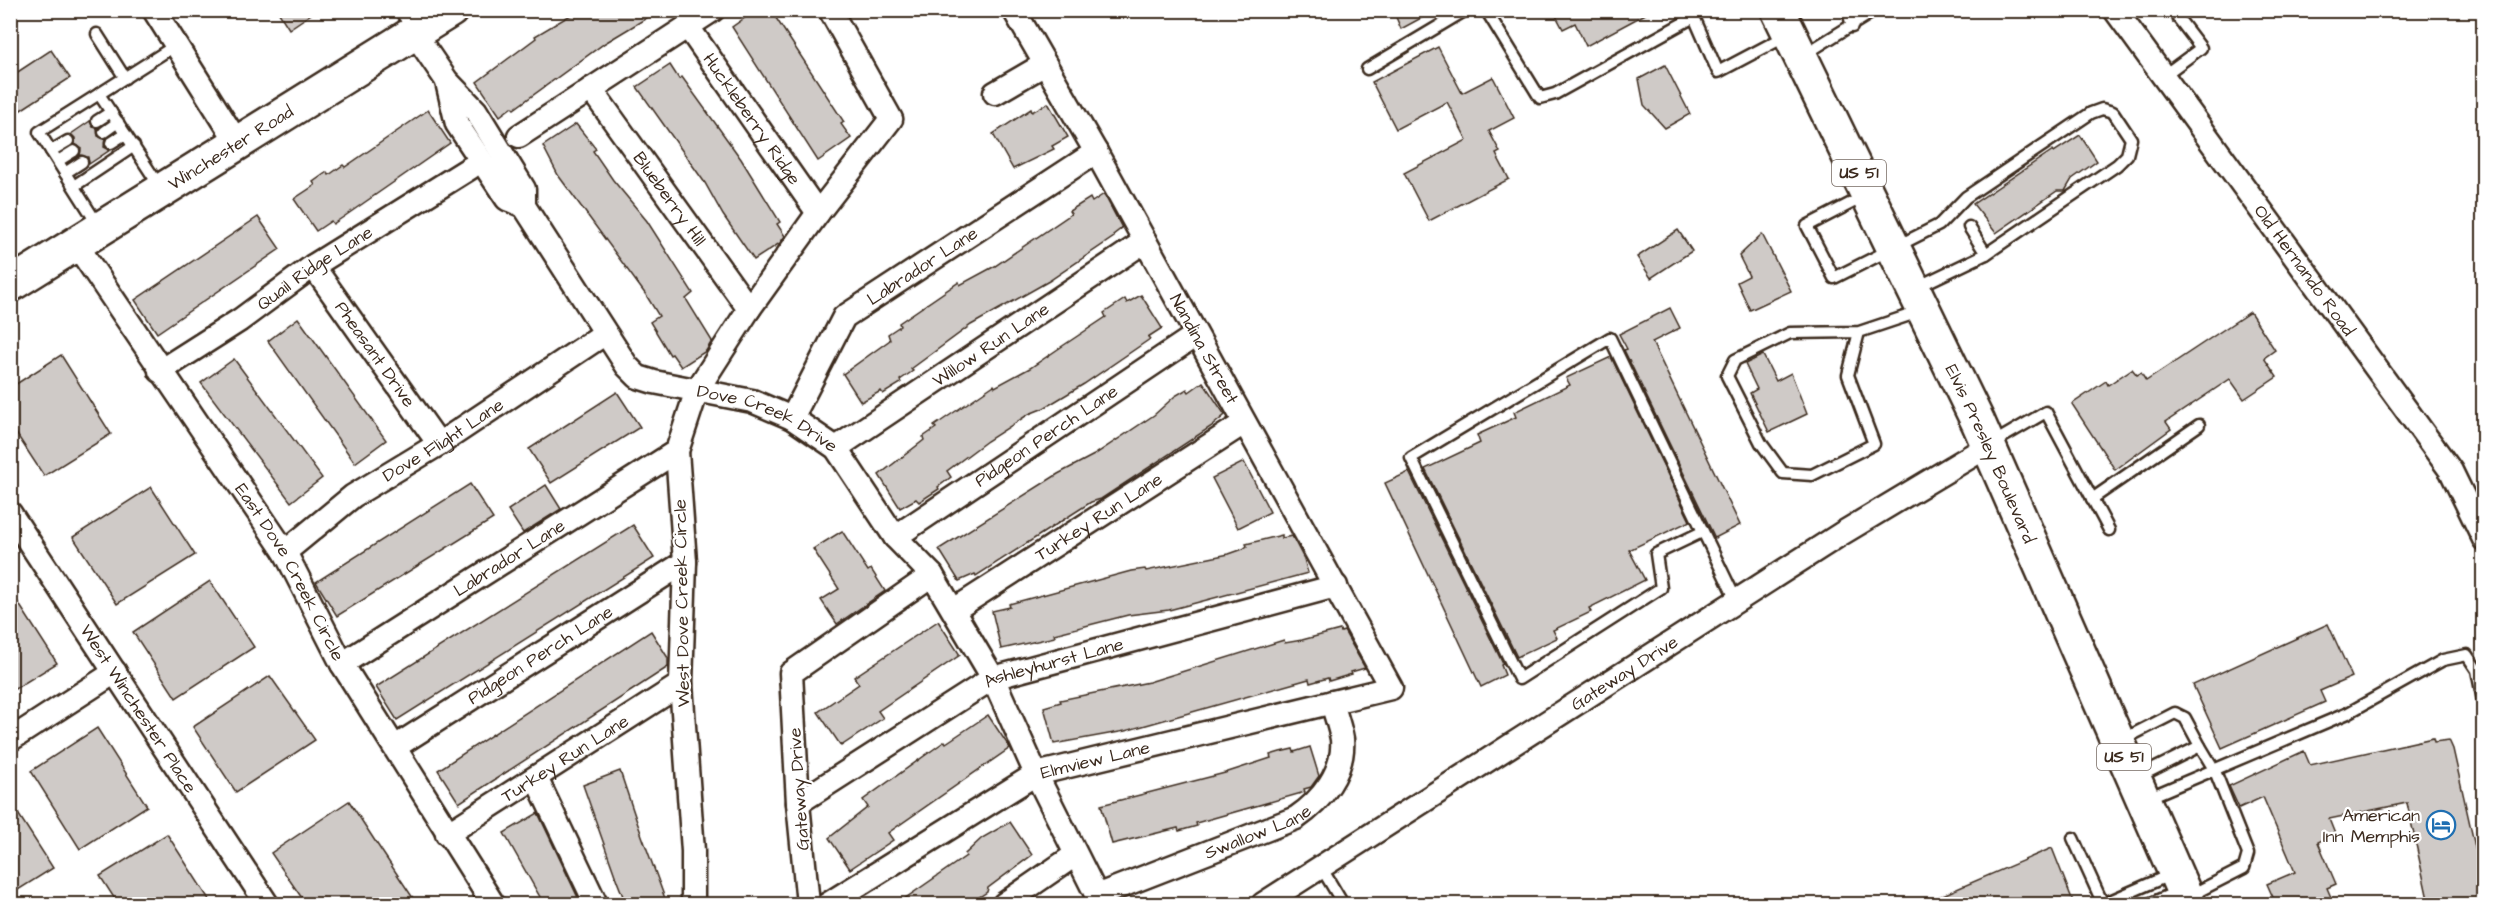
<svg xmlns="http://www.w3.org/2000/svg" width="2494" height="915" font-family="'Architects Daughter',sans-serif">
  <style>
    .building { fill: #cfcac7; stroke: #3b2a1e; stroke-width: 1.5 }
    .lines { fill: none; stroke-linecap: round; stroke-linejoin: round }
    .service-casing { stroke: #3b2a1e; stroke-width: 15 }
    .minor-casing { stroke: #3b2a1e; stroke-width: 27 }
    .primary-casing { stroke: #3b2a1e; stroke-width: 38 }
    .service { stroke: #fff; stroke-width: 10 }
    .minor { stroke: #fff; stroke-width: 22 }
    .primary { stroke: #fff; stroke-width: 33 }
    .labels { text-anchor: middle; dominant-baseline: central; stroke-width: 4.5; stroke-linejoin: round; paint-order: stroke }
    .shield { fill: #fff; stroke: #766a62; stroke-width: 1.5 }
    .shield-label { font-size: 16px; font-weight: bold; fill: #3b2a1e }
    .street-label { font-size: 18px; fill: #3b2a1e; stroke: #fff }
    .poi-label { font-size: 18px; fill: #3b2a1e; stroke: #fff; text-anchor: end }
  </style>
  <rect width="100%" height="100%" fill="#fff"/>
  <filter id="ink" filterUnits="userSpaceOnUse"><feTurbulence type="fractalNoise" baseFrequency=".0167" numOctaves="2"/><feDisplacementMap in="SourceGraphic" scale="12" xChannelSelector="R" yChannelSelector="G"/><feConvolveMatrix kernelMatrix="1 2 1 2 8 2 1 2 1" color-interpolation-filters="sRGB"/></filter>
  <g filter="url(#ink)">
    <g class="building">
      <polygon points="277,10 317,10 289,29"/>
      <polygon points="579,10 660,10 605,43 514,109 512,107 500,116 477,82 536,38 535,36"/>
      <polygon points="756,10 769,10 776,18 844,122 841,124 851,138 818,161 732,27"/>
      <polygon points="1393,10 1436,10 1401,29"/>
      <polygon points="1553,10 1653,10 1586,46 1575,23 1563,29"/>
      <polygon points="1438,47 1462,93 1493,77 1514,118 1489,131 1500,152 1496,154 1509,179 1429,221 1404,173 1467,140 1447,102 1396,129 1372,82"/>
      <polygon points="51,50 70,78 10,117 10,77"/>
      <polygon points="670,65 679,79 682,77 741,159 780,222 777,224 785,236 780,243 754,260 723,215 705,183 637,87"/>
      <polygon points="1665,65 1690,114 1665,128 1644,105 1639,79"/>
      <polygon points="1048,103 1068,137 1052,146 1054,149 1013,169 993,134 1031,109 1032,112"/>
      <polygon points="428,110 450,143 345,216 333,224 331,221 316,231 294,199 315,185 313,182 327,172 329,175 343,165 345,167"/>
      <polygon points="90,121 93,127 97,128 98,136 105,139 104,147 110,150 89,164 88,157 80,155 81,148 75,144 75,138 71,134"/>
      <polygon points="576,124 596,149 593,151 613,180 647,221 693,293 686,299 712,341 706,351 681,367 672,354 670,355 650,322 659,316 646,295 558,175 543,146"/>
      <polygon points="2080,135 2097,161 2072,179 2065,191 2057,191 1996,233 1973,204 2053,150 2054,152"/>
      <polygon points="1104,194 1122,228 1113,235 1114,237 1049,281 971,325 911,369 913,371 900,380 901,383 883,394 881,391 861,402 843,374 890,340 888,334 900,326 899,323 959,282 960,285 995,266 1071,214 1069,211 1079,205 1090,198 1092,202"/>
      <polygon points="258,217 280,249 157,333 135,300"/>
      <polygon points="1678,230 1692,251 1651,278 1637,257"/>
      <polygon points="1762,234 1791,291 1750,310 1737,282 1749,276 1739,256"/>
      <polygon points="1141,295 1162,328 1148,337 1150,339 1084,384 1044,408 1029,414 987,441 947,471 951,477 938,487 939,489 919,502 916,499 900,508 879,475 924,440 923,437 936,428 934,426 994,385 995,387 1030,368 1061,347 1106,317 1104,313 1125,299 1127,303"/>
      <polygon points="1670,308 1680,328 1652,342 1740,525 1715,538 1624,350 1627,349 1619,334"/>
      <polygon points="2250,312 2275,350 2264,358 2277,377 2244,399 2230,379 2166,422 2171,429 2115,470 2072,404 2106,381 2108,385 2132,369 2137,375 2141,373 2146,381"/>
      <polygon points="298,318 386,440 355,463 268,341"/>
      <polygon points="61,355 111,434 44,476 10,424 10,388"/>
      <polygon points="1763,355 1776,381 1791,373 1807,414 1769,432 1750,393 1757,389 1745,364"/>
      <polygon points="1611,357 1690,521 1629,550 1645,580 1589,608 1591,612 1553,630 1557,638 1517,657 1425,469 1480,443 1477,435 1516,417 1514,412 1570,385 1566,378"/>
      <polygon points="234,359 322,478 291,502 201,383"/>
      <polygon points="1203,382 1225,415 1212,426 1101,499 1091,502 976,576 975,574 959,581 939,549 1058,474 1094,455 1154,415 1175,396 1187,389 1189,392"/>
      <polygon points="617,392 640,427 551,483 529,449"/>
      <polygon points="1244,462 1270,512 1238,528 1212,478"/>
      <polygon points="1409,472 1503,664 1501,665 1505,675 1481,687 1385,483"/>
      <polygon points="470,484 493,519 337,616 316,582"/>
      <polygon points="546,485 561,509 523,533 508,510"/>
      <polygon points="151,487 195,555 117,604 73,537"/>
      <polygon points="633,525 654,558 397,720 376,687"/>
      <polygon points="842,531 868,571 871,569 885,591 837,624 821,600 839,589 813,549"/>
      <polygon points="1282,535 1282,538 1292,536 1304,559 1308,573 1169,610 1128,615 1054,634 1055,637 1001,649 992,611 1010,607 1009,604 1131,571 1145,569 1146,571 1229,554 1243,549 1247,546 1246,544"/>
      <polygon points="210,581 254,647 176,698 133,632"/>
      <polygon points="10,590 57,663 10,692"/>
      <polygon points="938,621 960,655 878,711 883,718 841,746 818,712 859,684 854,677"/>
      <polygon points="2328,624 2352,677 2320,691 2325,702 2222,748 2193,685"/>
      <polygon points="1340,630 1341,632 1344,631 1365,668 1351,672 1352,674 1329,681 1328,678 1310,683 1309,679 1125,731 1054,744 1044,707 1061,702 1060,700 1149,682 1284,640 1285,643 1302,640"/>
      <polygon points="651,631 668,658 668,667 459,803 438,770"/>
      <polygon points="270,676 315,740 236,792 193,727"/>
      <polygon points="988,715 1010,748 888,833 893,840 850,869 829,838 868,807 863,800 945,741 946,743"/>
      <polygon points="97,728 147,806 80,849 31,771"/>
      <polygon points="2433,738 2434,742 2449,740 2453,749 2484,887 2484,904 2429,904 2407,803 2329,819 2335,834 2318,842 2336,884 2327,888 2334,904 2305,904 2302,898 2286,904 2276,904 2267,884 2295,872 2263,797 2239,808 2229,786 2304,751 2310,765"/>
      <polygon points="1310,747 1319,776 1311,787 1304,789 1305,792 1196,823 1197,826 1179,831 1178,828 1112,844 1101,805 1225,773 1271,758 1270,755 1280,752 1293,749 1294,752"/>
      <polygon points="620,771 637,822 667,904 626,904 617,881 583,785"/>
      <polygon points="10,801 53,868 10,895"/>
      <polygon points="349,801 375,841 417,904 306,904 271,853"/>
      <polygon points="538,813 581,904 544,904 504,833"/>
      <polygon points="1010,822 1032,855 988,888 987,892 978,898 983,904 897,904 966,856 965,854 982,838"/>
      <polygon points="167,834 212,904 118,904 100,876"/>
      <polygon points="2052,848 2074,904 1922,904"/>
    </g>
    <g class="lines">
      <g class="service-casing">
        <g id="service">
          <polyline points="400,10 412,29"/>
          <polyline points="1486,10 1540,98 1555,94 1694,17 1718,72 1788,35"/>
          <polyline points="1848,10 1852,27"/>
          <polyline points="97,34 125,78"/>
          <polyline points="1802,56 1876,10"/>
          <polyline points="1367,69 1466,10"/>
          <polyline points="2163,76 2201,48 2172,10"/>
          <polyline points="99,94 176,45"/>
          <polyline points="97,121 111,112"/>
          <polyline points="104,132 118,122"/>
          <polyline points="111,143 125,134"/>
          <polyline points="51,151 68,141"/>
          <polyline points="58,161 74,151"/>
          <polyline points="65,173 82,162"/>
          <polyline points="74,186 134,146"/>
          <polyline points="1865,196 1807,226 1834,278 1939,225 1966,197 2091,113 2102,109 2113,112 2131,139 2127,155 2117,165 1986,254 1915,288"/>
          <polyline points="98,225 39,132 99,94 160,187"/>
          <polyline points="1969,227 1986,254"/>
          <polyline points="1859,332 1790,333 1735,360 1727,376 1761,443 1783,473 1812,475 1874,444 1848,375 1859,332 1922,311"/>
          <polyline points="1991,444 2046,412 2109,530"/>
          <polyline points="2092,499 2199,425"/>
          <polyline points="1702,532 1656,554 1661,588 1519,679 1411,458 1610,338 1736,600"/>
          <polyline points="2120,741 2175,713 2185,718 2200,746 2136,778"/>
          <polyline points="2145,799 2348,713 2443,660 2467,655 2477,670 2484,706"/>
          <polyline points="2073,838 2103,904"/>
          <polyline points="1321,867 1343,904"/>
          <polyline points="2189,896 2244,868 2248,854 2215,771 2200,746"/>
          <polyline points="2103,904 2172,874"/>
          <polyline points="2149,904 2179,891"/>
        </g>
      </g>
      <g class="minor-casing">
        <g id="minor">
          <polyline points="154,10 237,142"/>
          <path id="s1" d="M2115,10L2451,471L2484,539"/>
          <path id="s2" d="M688,27L818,213"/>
          <path id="s3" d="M415,34L447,81L476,111L524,189V206L627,366L638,377L654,382L752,401L792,418L836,448L895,537L932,575L993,678L1036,774L1101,904"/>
          <polyline points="447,82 457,124 507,199 524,206"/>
          <path id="s4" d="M591,89L749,309"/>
          <polyline points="995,93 1045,64"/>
          <polyline points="519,136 713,10"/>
          <path id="s5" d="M76,244L285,552L342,664L493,904"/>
          <path id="s6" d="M313,266L439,444"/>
          <path id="s7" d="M160,371L240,320L313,266L470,168"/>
          <path id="s8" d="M792,418L844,317L1096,152"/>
          <path id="s9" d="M836,448L1145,241"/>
          <path id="s10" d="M10,513L267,904"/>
          <path id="s11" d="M895,537L1196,335"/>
          <path id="s12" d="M285,552L353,496L439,444L604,334"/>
          <path id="s13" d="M954,610L1244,423"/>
          <path id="s14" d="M342,664L677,451"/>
          <polyline points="10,740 115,672"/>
          <path id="s15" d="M395,747L685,562"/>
          <polyline points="536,778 596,904"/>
          <path id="s16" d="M798,803L993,678L1336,586"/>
          <path id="s17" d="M447,834L681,684"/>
          <path id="s18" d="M1096,896L1296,818C1321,801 1345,772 1342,739C1340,727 1335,714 1332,702"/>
          <polyline points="693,904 693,851 681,684 685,562 677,451 697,390 749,309 818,213 891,119 830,10"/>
          <polyline points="808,904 798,803 791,673 932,575"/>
          <path id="s19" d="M828,904L1036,774L1391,688L1096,152L1014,10"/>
          <polyline points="1004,904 1075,855"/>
          <path id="s20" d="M1263,904L1841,534L1988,446"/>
        </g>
      </g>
      <g class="primary-casing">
        <g id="primary">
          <path id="s21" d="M1778,10L1978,422L2189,904"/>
          <path id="s22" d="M10,285L451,10"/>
        </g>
      </g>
      <use href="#service" class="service"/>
      <use href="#minor" class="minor"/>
      <use href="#primary" class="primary"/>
    </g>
  </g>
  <defs>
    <g id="hotel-ring" transform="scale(1.5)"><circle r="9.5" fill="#fff" stroke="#1f6fb2" stroke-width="1.5"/><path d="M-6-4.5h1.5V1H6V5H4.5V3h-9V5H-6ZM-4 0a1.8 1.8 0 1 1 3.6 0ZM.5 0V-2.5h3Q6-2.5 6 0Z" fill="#1f6fb2"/></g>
  </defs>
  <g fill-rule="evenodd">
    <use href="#hotel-ring" x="2441" y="825"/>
  </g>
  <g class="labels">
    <g class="shield">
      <rect x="1832" y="160" width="54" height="26" rx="4.5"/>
      <rect x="2097" y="744" width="54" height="26" rx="4.5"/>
    </g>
    <g class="shield-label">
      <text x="1859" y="173">US 51</text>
      <text x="2124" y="757">US 51</text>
    </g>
    <g class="street-label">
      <text stroke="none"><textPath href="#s2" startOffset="112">Huckleberry Ridge</textPath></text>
      <text stroke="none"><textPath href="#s22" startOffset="260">Winchester Road</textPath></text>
      <text stroke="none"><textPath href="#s4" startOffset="135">Blueberry Hill</textPath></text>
      <text stroke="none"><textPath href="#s8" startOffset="207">Labrador Lane</textPath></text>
      <text stroke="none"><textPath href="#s7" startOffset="186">Quail Ridge Lane</textPath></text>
      <text stroke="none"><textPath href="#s1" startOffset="322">Old Hernando Road</textPath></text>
      <text stroke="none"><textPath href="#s9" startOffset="186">Willow Run Lane</textPath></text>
      <text transform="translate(1204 349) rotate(61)">Nandina Street</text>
      <text stroke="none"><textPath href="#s6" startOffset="108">Pheasant Drive</textPath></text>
      <text stroke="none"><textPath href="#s3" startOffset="550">Dove Creek Drive</textPath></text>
      <text stroke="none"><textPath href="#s11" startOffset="182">Pidgeon Perch Lane</textPath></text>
      <text stroke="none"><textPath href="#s12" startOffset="194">Dove Flight Lane</textPath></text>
      <text stroke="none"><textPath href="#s21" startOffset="492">Elvis Presley Boulevard</textPath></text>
      <text stroke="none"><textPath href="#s13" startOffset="172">Turkey Run Lane</textPath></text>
      <text stroke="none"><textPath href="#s14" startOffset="198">Labrador Lane</textPath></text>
      <text stroke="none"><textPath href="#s5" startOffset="392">East Dove Creek Circle</textPath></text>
      <text transform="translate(682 603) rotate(-91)">West Dove Creek Circle</text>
      <text stroke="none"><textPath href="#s15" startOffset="172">Pidgeon Perch Lane</textPath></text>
      <text stroke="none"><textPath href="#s16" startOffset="294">Ashleyhurst Lane</textPath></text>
      <text stroke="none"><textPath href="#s20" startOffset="429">Gateway Drive</textPath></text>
      <text stroke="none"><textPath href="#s10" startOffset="234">West Winchester Place</textPath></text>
      <text stroke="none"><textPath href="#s17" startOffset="140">Turkey Run Lane</textPath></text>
      <text stroke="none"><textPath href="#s19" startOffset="306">Elmview Lane</textPath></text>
      <text transform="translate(799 789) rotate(-94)">Gateway Drive</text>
      <text stroke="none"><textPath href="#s18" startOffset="174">Swallow Lane</textPath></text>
    </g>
    <g class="poi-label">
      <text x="2420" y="815">American<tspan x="2420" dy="21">Inn Memphis</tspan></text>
    </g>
  </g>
  <rect width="2494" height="915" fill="none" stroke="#fff" stroke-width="36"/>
  <rect x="18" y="18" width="2458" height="879" fill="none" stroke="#3b2a1e" stroke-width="2" filter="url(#ink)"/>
</svg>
